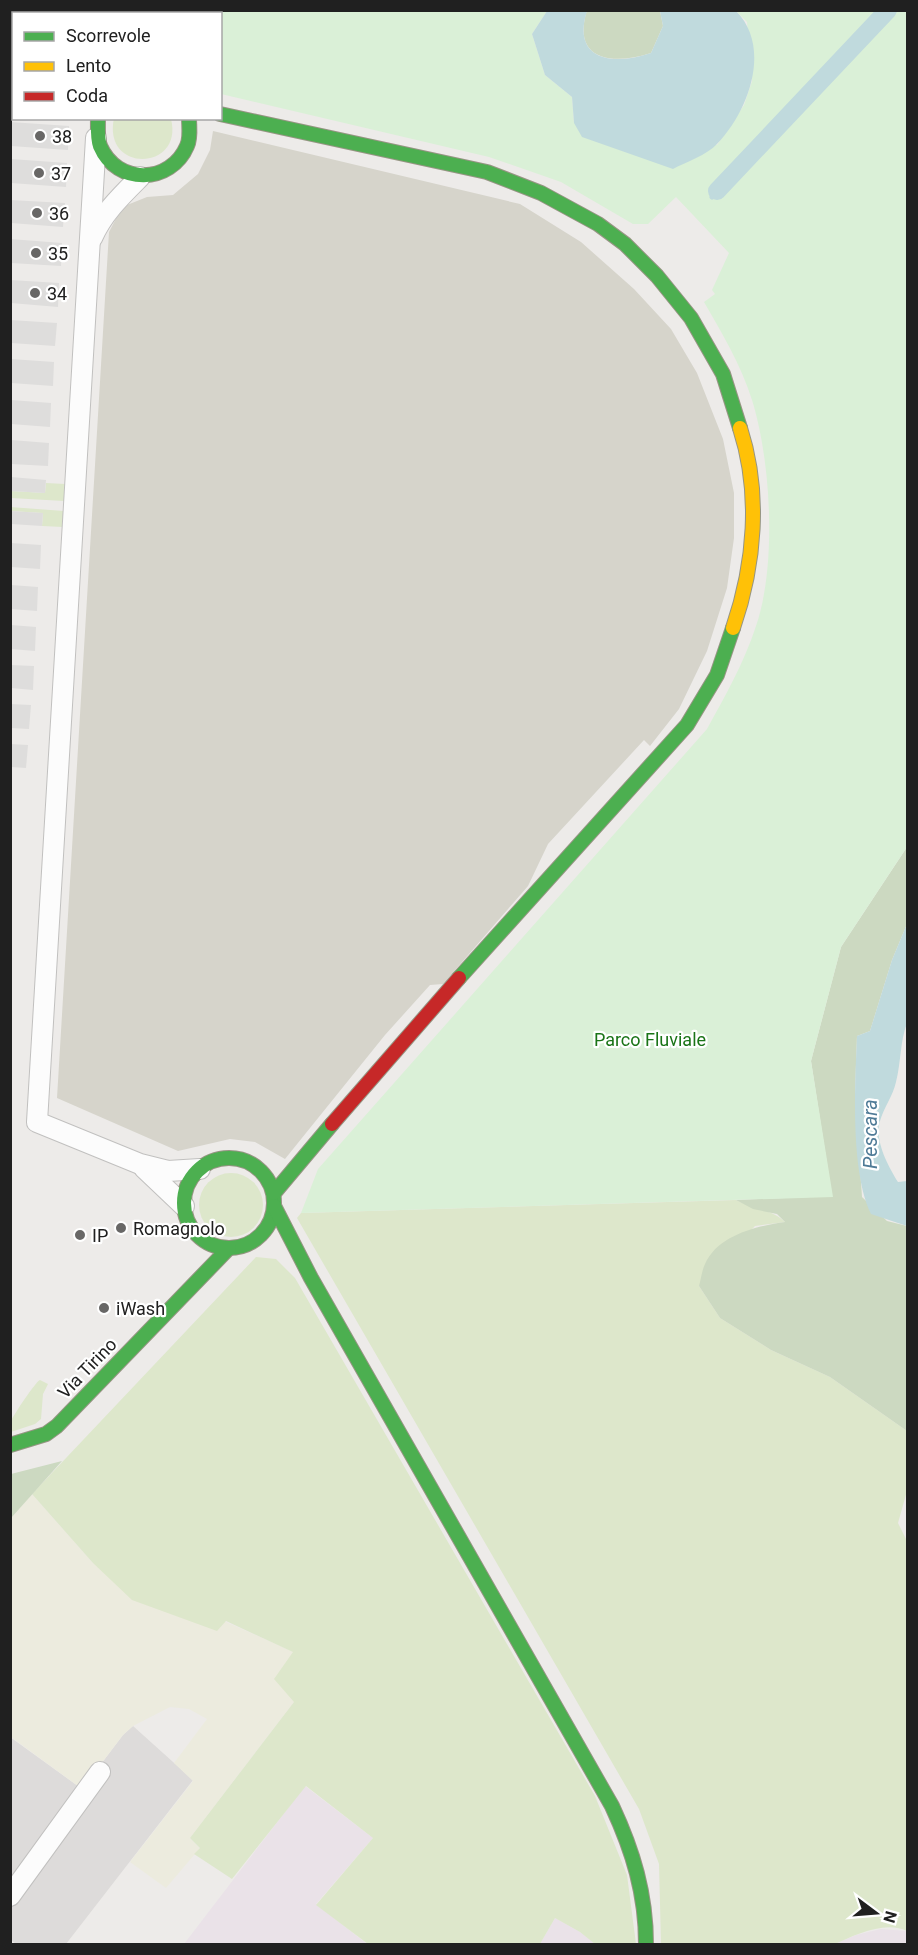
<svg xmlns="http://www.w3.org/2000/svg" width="918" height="1955" font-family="Roboto,sans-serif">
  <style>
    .residential { fill: #dddbda }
    .industrial { fill: #eae2e8 }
    .construction { fill: #d6d4cb }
    .farmland { fill: #ecebde }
    .grass { fill: #dde7cb }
    .forest { fill: #ccd9c1 }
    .park { fill: #daf0d7 }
    .parking { fill: #dedddc }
    .water { fill: #c0dadd }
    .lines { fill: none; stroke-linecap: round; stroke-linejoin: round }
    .stream { stroke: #c0dadd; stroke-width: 5 }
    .canal { stroke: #c0dadd; stroke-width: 18 }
    .street-casing { stroke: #c1c0bf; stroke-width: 22 }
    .fast-casing { stroke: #969583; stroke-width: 16 }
    .slow-casing { stroke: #969583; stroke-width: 16 }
    .jam-casing { stroke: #969583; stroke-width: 16 }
    .street { stroke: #fcfcfc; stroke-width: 20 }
    .fast { stroke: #4caf50; stroke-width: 14 }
    .slow { stroke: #ffc107; stroke-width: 14 }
    .jam { stroke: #c62828; stroke-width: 14 }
    .poi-dot { fill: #686766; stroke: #fff; stroke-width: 2 }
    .labels { text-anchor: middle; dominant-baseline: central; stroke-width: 4.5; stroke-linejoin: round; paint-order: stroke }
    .poi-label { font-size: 18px; fill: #202020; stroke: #fff; text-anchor: start }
    .park-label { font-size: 18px; fill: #1a7417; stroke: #fff }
    .street-label { font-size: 18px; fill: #202020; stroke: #fff }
    .water-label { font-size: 20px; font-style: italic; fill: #4f7b97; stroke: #fff }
  </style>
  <rect width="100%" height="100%" fill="#edebe9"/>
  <polygon class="residential" points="133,1726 193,1780 66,1944 16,1944 11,1940 10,1737 82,1789 123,1735"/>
  <g class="industrial">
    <polygon points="305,1786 373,1838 316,1904 367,1944 184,1944"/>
    <polygon points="555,1918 580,1932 595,1944 540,1944"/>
    <polygon points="881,1929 907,1931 907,1944 835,1944 856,1935"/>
  </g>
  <polygon class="construction" points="213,131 520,204 581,242 634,289 671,329 697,373 723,439 734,493 734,538 727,588 707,651 679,709 650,746 644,740 548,844 528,886 443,984 430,985 385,1035 285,1159 255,1142 230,1139 178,1151 57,1098 109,232 122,207 147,197 173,195 198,174 210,150"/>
  <polygon class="farmland" points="32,1494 93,1563 294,1652 294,1702 190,1838 200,1848 166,1888 130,1862 193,1781 174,1763 207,1719 189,1709 170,1707 133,1726 123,1735 82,1789 11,1737 10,1518"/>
  <g class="grass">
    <path d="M114,118L171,119C184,171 102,174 114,118Z"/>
    <polygon points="46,483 65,484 64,501 11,498 10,491 45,493"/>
    <polygon points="10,507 64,511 63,527 42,526 43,513 11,511"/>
    <circle cx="231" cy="1205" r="32"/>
    <path d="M736,1200C753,1209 774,1210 785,1222L755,1226L699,1286L720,1318L771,1350L830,1377L907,1431V1491L898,1523L908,1543L907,1931C886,1920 854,1935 835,1944H661L659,1864L639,1809L297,1218L301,1213Z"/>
    <polygon points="256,1257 276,1259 295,1278 595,1796 627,1875 636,1944 595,1944 580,1932 555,1918 540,1944 368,1944 316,1905 373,1838 306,1786 232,1879 194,1854 200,1848 190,1838 294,1702 274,1679 293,1652 226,1621 217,1631 132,1600 93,1563 32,1494"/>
    <path d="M40,1380L48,1384L43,1394L41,1419L35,1424L11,1432C11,1431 10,1422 11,1421C13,1416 36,1381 40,1380Z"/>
  </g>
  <g class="forest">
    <path d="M587,10L660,11L663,26L651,53C614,65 571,62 587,10Z"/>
    <path d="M907,847V924L892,960L870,1031L857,1036L855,1092L862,1197L887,1221L907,1226V1431L830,1377L771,1350L720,1318L699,1286C701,1279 702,1270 705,1264C718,1235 757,1226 785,1222L777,1214L753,1209L736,1200L832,1196L811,1061L841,947Z"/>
    <polygon points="62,1461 11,1518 11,1474"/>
  </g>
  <path class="park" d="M10,11H547L532,34L545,75L572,97L574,123L717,145L744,105L752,81L747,22L736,11H907V847L841,947L811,1061L833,1197L301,1213L318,1169L707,729C725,696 744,663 756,626C777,565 771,461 752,400C741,365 722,333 704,302L715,294L712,290L729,253L676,197L648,224H633L561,182L489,157L221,94L220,14H14L13,46L11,45Z"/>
  <g class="parking">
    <polygon points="10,122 69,126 68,150 11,146"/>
    <polygon points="11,159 67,163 66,187 11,183"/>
    <polygon points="10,200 65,203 63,227 11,223"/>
    <polygon points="10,239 62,243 61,266 11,263"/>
    <polygon points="10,280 59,283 58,307 11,303"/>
    <polygon points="10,320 57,323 55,346 11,343"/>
    <polygon points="11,359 54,362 53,386 11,383"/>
    <polygon points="11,400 51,403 50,427 11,424"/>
    <polygon points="11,440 49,443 48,466 11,464"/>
    <polygon points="11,477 46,480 45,493 11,491"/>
    <polygon points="10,511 43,513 42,526 11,524"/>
    <polygon points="11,543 41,545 40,569 11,567"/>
    <polygon points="11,585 38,587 37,611 11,609"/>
    <polygon points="11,625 36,627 35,651 11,649"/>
    <polygon points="10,665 34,666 33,690 11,688"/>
    <polygon points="10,704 31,705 29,729 11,728"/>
    <polygon points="10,744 28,745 26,768 11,767"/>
  </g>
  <g class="water">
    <path d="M547,11H587C571,61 614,66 651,53L663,26L660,11H736C772,47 749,111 717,144C707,155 686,162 673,169L582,137L574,123L572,97L545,75L532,34Z"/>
    <path d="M907,924V1023C900,1041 901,1063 896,1082C893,1096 884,1107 880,1121C874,1140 888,1166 898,1182L907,1181V1226L871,1214C850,1171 855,1084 857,1036L870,1031L892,960Z"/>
  </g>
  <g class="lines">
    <polyline class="stream" points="712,197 893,10"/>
    <polyline class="canal" points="717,191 888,10"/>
    <g class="street-casing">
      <g id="street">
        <polyline points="96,138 37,1122 140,1164 168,1171 200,1169"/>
        <path d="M92,238C103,213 121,196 140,177"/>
        <polyline points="144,1168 184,1206"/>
        <polyline points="10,1896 100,1772"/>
      </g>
    </g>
    <g class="fast-casing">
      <g id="fast">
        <polyline points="220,114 487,172 541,193 598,224 625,244 657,276 691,318 723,374 740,428"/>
        <path d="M98,118C98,127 97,138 100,146C117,186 171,184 187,146C191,138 189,127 189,118"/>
        <polyline points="459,978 687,725 717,675 733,628"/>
        <circle cx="229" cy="1203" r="45"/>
        <polyline points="274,1193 332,1124"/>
        <path d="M274,1206L311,1278L612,1806C633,1851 646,1894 646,1944"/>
        <polyline points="10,1445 46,1434 57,1426 229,1248"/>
      </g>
    </g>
    <g class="slow-casing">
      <path id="slow" d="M733,628C755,564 761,493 740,428"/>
    </g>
    <g class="jam-casing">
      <g id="jam">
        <polyline points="10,57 14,58"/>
        <polyline points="332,1124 459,978"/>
      </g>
    </g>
    <use href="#street" class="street"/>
    <use href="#fast" class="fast"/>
    <use href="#slow" class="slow"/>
    <use href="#jam" class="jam"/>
  </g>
  <g class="poi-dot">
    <circle cx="40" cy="136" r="6"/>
    <circle cx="39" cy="173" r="6"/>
    <circle cx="37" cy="213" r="6"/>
    <circle cx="36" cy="253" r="6"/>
    <circle cx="35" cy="293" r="6"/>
    <circle cx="121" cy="1228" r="6"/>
    <circle cx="80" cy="1235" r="6"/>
    <circle cx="104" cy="1308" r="6"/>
  </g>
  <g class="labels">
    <g class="poi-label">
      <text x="52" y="136">38</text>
      <text x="51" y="173">37</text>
      <text x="49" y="213">36</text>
      <text x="48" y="253">35</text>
      <text x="47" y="293">34</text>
      <text x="133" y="1228">Romagnolo</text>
      <text x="92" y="1235">IP</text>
      <text x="116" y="1308">iWash</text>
    </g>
    <g class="park-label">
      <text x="650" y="1039">Parco Fluviale</text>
    </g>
    <g class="street-label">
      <text transform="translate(87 1368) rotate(-46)">Via Tirino</text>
    </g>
    <g class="water-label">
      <text transform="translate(870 1134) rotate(-90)">Pescara</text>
    </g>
  </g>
  <rect width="918" height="1955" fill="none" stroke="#202020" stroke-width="24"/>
  <rect x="12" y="12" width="210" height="108" fill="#ffffff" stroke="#a6a6a6" stroke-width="1.5"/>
  <rect x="24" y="32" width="30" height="9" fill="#4caf50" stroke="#a6a6a6" stroke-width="1.5"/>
  <text x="66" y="42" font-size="18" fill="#202020">Scorrevole</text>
  <rect x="24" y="62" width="30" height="9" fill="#ffc107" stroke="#a6a6a6" stroke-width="1.5"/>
  <text x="66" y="72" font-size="18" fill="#202020">Lento</text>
  <rect x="24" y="92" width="30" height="9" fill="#c62828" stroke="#a6a6a6" stroke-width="1.5"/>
  <text x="66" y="102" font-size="18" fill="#202020">Coda</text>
  <g transform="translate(876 1913) rotate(106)" stroke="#ffffff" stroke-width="4.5" paint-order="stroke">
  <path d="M0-4.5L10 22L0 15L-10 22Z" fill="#202020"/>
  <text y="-9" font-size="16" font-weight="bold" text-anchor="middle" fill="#202020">N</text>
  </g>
</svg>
